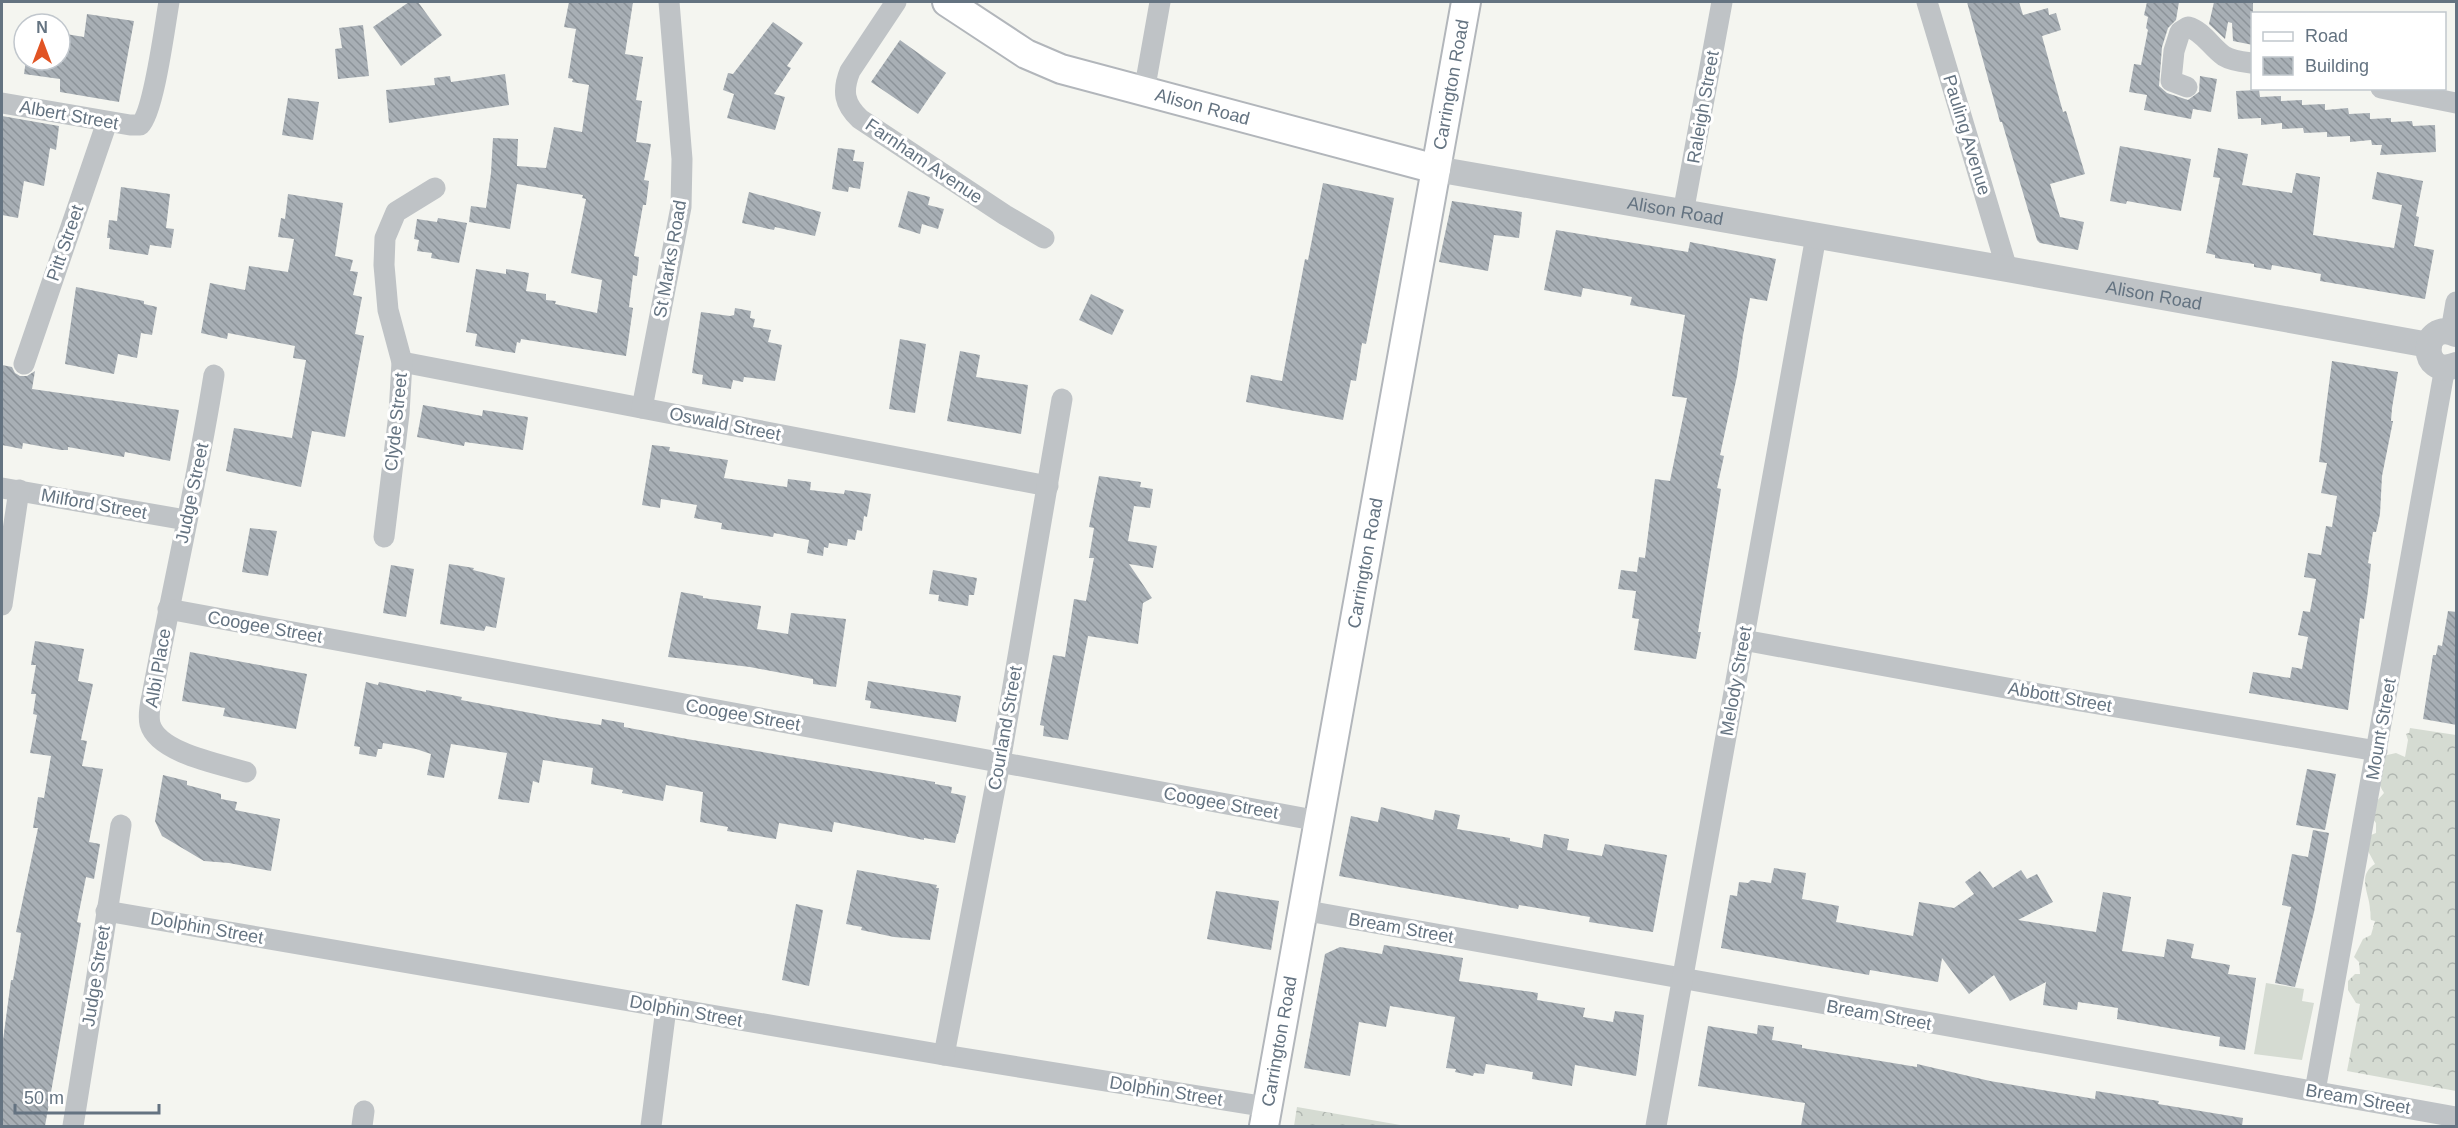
<svg xmlns="http://www.w3.org/2000/svg" width="2458" height="1128" font-family="Arial,sans-serif">
  <style>
    .grass { fill: #d5dbd2 }
    .forest { fill: url(#forest-crowns) }
    .building { fill: url(#building-back-hatch) }
    .lines { fill: none; stroke-linecap: round; stroke-linejoin: round }
    .secondary-casing { stroke: #b2b6bb; stroke-width: 32 }
    .minor { stroke: #bfc3c6; stroke-width: 21 }
    .tertiary { stroke: #bfc3c6; stroke-width: 26 }
    .secondary { stroke: #fff; stroke-width: 28 }
    .labels { text-anchor: middle; dominant-baseline: central; stroke-width: 6; stroke-linejoin: round; paint-order: stroke }
    .street-label { font-size: 18px; fill: #647381; stroke: #fff }
  </style>
  <defs>
    <pattern id="forest-crowns" width="20" height="18" patternUnits="userSpaceOnUse" patternTransform="scale(1.5)"><rect width="20" height="18" fill="#d5dbd2"/><path d="M2 6a3 3 0 1 1 6 0M12 15a3 3 0 1 1 6 0" fill="none" stroke="#b0b6b0"/></pattern>
    <pattern id="building-back-hatch" width="6" height="6" patternUnits="userSpaceOnUse" patternTransform="scale(1.5)"><rect width="6" height="6" fill="#a8afb5"/><path d="M-1 5l2 2M0 0l6 6M5-1l2 2" fill="none" stroke="#8c9399"/></pattern>
  </defs>
  <rect width="100%" height="100%" fill="#f4f5f0"/>
  <polygon class="grass" points="2266,983 2304,989 2302,1001 2314,1003 2302,1060 2254,1054"/>
  <g class="forest">
    <path d="M2410,728L2456,735V1091L2347,1071L2360,1004L2356,1003L2348,990V981L2355,974H2360L2359,962L2354,957L2363,939L2371,935L2375,921L2371,920C2370,916 2371,913 2370,910C2370,894 2356,876 2375,864L2368,851L2371,835L2376,833V823L2373,819L2376,810L2375,803L2384,793L2375,776L2383,756L2396,753L2405,757L2408,740L2406,734L2409,733Z"/>
    <polygon points="1297,1107 1406,1126 1294,1126"/>
  </g>
  <g class="building">
    <polygon points="409,2 418,2 442,35 401,66 373,27"/>
    <polygon points="569,2 633,2 625,54 643,57 636,100 642,101 636,142 651,144 644,180 649,181 646,205 643,205 634,256 639,257 637,276 633,275 629,307 633,308 626,356 521,339 520,343 517,342 515,353 475,346 477,334 466,332 476,269 506,274 506,269 529,273 526,291 546,294 546,300 556,301 555,304 597,313 602,280 571,273 586,199 582,198 583,195 517,184 510,229 469,222 471,206 486,208 491,173 493,138 518,139 517,166 546,168 554,127 582,132 589,85 572,82 573,79 568,78 576,29 564,27"/>
    <polygon points="1967,2 2019,2 2023,15 2048,8 2049,15 2056,13 2061,30 2042,36 2063,112 2066,111 2085,174 2050,184 2060,217 2084,222 2078,250 2040,243 2037,240 2002,122 2000,122"/>
    <polygon points="2147,2 2179,2 2176,20 2168,28 2162,47 2159,86 2167,93 2188,100 2199,92 2200,76 2217,79 2211,112 2193,109 2191,119 2144,110 2147,95 2129,92 2134,64 2141,65 2148,30 2146,28 2148,17 2144,15"/>
    <polygon points="2214,2 2253,2 2253,45 2233,41 2232,23 2228,22 2225,39 2209,24"/>
    <polygon points="87,14 134,21 119,102 60,92 60,79 24,74 26,60 60,60 60,33 84,37"/>
    <polygon points="773,22 803,43 787,66 791,68 774,94 785,97 775,130 727,118 734,94 723,90 728,73 733,74"/>
    <polygon points="363,25 369,76 338,79 335,49 342,48 339,28"/>
    <polygon points="900,40 946,73 918,114 871,82"/>
    <polygon points="505,74 509,105 389,123 386,90 435,85 434,78 450,76 451,82"/>
    <polygon points="2259,90 2260,97 2281,96 2281,101 2302,100 2302,105 2325,104 2325,110 2348,108 2349,114 2370,113 2370,119 2391,118 2391,122 2412,121 2413,126 2435,125 2436,152 2380,155 2382,145 2372,145 2371,140 2350,142 2350,136 2327,137 2327,132 2304,133 2303,128 2282,129 2282,123 2261,125 2261,118 2238,119 2236,91"/>
    <polygon points="288,98 319,102 313,140 282,135"/>
    <polygon points="2,116 59,126 56,150 50,148 44,186 24,181 18,218 2,215"/>
    <polygon points="2120,146 2191,159 2181,211 2127,201 2126,204 2110,201"/>
    <polygon points="838,148 855,150 853,161 864,162 860,189 849,187 848,192 832,189"/>
    <polygon points="2218,148 2248,154 2242,185 2292,193 2296,173 2320,177 2313,235 2356,242 2394,248 2402,205 2372,199 2377,172 2423,181 2416,216 2419,217 2414,246 2434,250 2425,299 2320,281 2321,274 2272,265 2271,270 2254,267 2254,264 2215,258 2215,255 2206,253 2220,178 2213,177"/>
    <polygon points="1323,183 1394,198 1366,344 1362,343 1356,381 1351,380 1343,420 1246,402 1251,375 1282,381 1305,259 1308,260"/>
    <polygon points="121,187 170,194 166,228 174,229 171,248 150,245 148,255 109,249 110,238 107,238 109,220 117,221"/>
    <polygon points="908,191 930,197 928,205 944,209 938,229 922,224 920,234 898,227"/>
    <polygon points="749,192 821,212 815,236 775,227 774,230 742,223"/>
    <polygon points="288,194 343,203 335,256 353,260 350,271 358,272 353,295 362,297 355,334 364,336 345,437 312,431 301,487 226,471 234,428 292,438 306,360 293,358 295,346 228,333 227,339 201,333 210,283 245,290 249,266 288,272 294,239 278,237 281,218 285,219"/>
    <polygon points="1452,201 1522,212 1519,238 1494,235 1488,271 1439,262"/>
    <polygon points="438,218 467,223 459,263 431,258 432,253 417,251 419,240 414,239 417,219 437,222"/>
    <polygon points="1556,230 1688,252 1690,242 1776,259 1767,301 1750,298 1743,335 1737,376 1720,455 1724,456 1717,488 1721,489 1698,632 1701,632 1696,659 1634,650 1639,619 1632,618 1636,591 1618,589 1621,570 1637,572 1639,557 1645,558 1655,479 1670,481 1687,398 1672,396 1685,315 1630,305 1632,297 1583,288 1581,297 1544,290"/>
    <polygon points="76,287 144,301 144,304 157,307 152,335 141,333 137,358 118,354 114,374 65,364"/>
    <polygon points="1091,294 1124,310 1112,335 1079,320"/>
    <polygon points="735,308 751,311 750,318 755,319 753,327 771,330 768,342 782,345 775,381 744,377 743,382 733,380 731,389 702,384 703,375 692,373 701,312 730,316 734,315"/>
    <polygon points="900,339 926,344 915,413 889,409"/>
    <polygon points="960,351 980,355 976,377 1028,385 1021,434 947,421"/>
    <polygon points="2332,361 2398,372 2392,408 2391,421 2393,421 2382,476 2380,514 2376,532 2373,532 2368,563 2371,564 2368,591 2364,619 2360,618 2348,710 2249,693 2253,672 2290,678 2292,667 2302,669 2308,637 2298,635 2303,611 2310,612 2316,579 2304,577 2308,553 2321,555 2326,526 2332,527 2337,496 2321,493 2327,463 2319,462"/>
    <polygon points="2,365 12,367 15,373 20,376 27,376 35,371 32,389 179,410 170,461 125,452 124,457 68,447 68,450 61,450 23,443 22,449 2,445"/>
    <polygon points="423,405 482,416 483,410 528,417 523,450 465,442 464,446 417,437"/>
    <polygon points="652,445 670,447 669,451 728,460 724,478 787,487 788,479 811,482 810,490 844,494 845,490 871,494 867,517 864,516 862,531 857,530 855,540 848,539 847,546 829,543 828,548 824,547 823,556 807,553 809,540 774,533 773,537 721,529 722,523 694,518 697,505 661,499 660,508 642,505"/>
    <polygon points="1099,476 1141,482 1140,487 1153,489 1150,508 1134,506 1128,541 1157,546 1153,568 1129,564 1152,598 1143,603 1138,644 1088,636 1068,740 1043,736 1044,726 1040,725 1053,655 1065,657 1074,599 1086,601 1094,558 1089,558 1094,528 1089,527"/>
    <polygon points="250,528 277,531 268,576 242,572"/>
    <polygon points="449,564 474,568 473,570 505,578 496,628 486,626 484,631 440,624"/>
    <polygon points="391,565 414,569 406,617 383,613"/>
    <polygon points="933,570 977,578 974,595 969,595 968,606 938,601 939,595 929,594"/>
    <polygon points="681,592 703,596 703,598 761,606 757,629 788,634 791,613 846,619 836,687 813,684 813,679 750,667 668,657"/>
    <polygon points="2448,611 2457,612 2457,725 2423,719 2433,655 2436,655 2438,645 2442,646"/>
    <polygon points="35,641 84,649 78,681 93,684 82,735 81,740 87,741 82,766 103,769 89,842 100,844 94,879 86,877 77,922 81,923 45,1126 10,1126 2,1125 2,1048 11,980 13,980 20,941 21,933 16,932 38,828 33,828 38,797 44,798 51,756 30,753 37,715 33,714 36,694 31,694 36,665 31,665"/>
    <polygon points="190,652 307,674 296,729 223,716 225,708 182,701"/>
    <polygon points="868,681 961,696 956,722 870,708 871,701 865,700"/>
    <polygon points="366,682 378,685 379,682 426,692 426,690 462,697 461,700 557,718 601,725 602,719 624,723 624,727 687,739 935,782 935,784 952,787 951,793 966,796 958,834 957,834 955,843 924,838 924,840 834,822 832,832 779,823 776,839 727,831 728,827 700,822 703,792 666,785 663,801 622,793 623,790 591,784 593,768 543,760 539,783 533,781 529,803 498,799 507,753 451,744 444,778 427,775 431,754 416,749 383,743 382,749 378,749 376,757 359,754 360,747 354,746"/>
    <polygon points="2307,769 2336,774 2325,830 2296,825"/>
    <polygon points="163,775 187,781 187,785 221,794 221,799 237,802 235,810 280,819 271,871 229,863 204,861 162,836 155,821"/>
    <polygon points="1381,807 1433,820 1435,810 1460,815 1457,829 1510,838 1510,841 1542,848 1544,834 1569,839 1567,850 1602,856 1605,844 1667,855 1653,932 1589,922 1590,917 1519,905 1518,909 1339,876 1351,816 1378,822"/>
    <polygon points="2313,830 2329,833 2314,912 2295,987 2275,983 2291,907 2282,905 2292,854 2308,857"/>
    <polygon points="1774,868 1806,873 1802,899 1839,906 1836,922 1913,936 1919,902 1954,908 1974,894 1965,882 1980,871 1993,888 2021,870 2027,879 2037,874 2053,902 2018,920 2096,932 2103,892 2131,897 2122,951 2164,957 2167,939 2194,944 2191,958 2230,965 2228,974 2256,978 2245,1050 2219,1046 2220,1037 2117,1019 2118,1008 2078,1002 2077,1010 2043,1005 2046,982 2010,1001 1994,975 1969,994 1942,958 1938,982 1870,970 1869,975 1721,948 1730,895 1737,896 1739,882 1748,883 1751,880 1771,883"/>
    <polygon points="857,870 937,885 936,888 939,888 930,940 894,937 861,930 862,927 846,924"/>
    <polygon points="1216,891 1279,901 1271,950 1207,939"/>
    <polygon points="796,904 823,910 809,986 782,980"/>
    <polygon points="1384,945 1463,958 1459,981 1538,993 1537,1000 1585,1008 1583,1017 1613,1022 1615,1011 1644,1015 1636,1076 1575,1065 1572,1086 1532,1079 1533,1072 1486,1064 1484,1074 1474,1073 1473,1076 1455,1072 1456,1069 1446,1068 1455,1017 1390,1006 1386,1027 1359,1022 1350,1076 1304,1068 1325,954 1340,947 1382,954"/>
    <polygon points="1758,1025 1774,1027 1772,1040 1802,1045 1802,1048 1917,1067 1917,1064 1990,1081 2095,1099 2096,1091 2159,1101 2158,1104 2243,1118 2242,1126 1801,1126 1805,1103 1698,1086 1708,1026 1757,1034"/>
  </g>
  <g class="lines">
    <g class="secondary-casing">
      <g id="secondary">
        <path id="s2" d="M947,2L1026,54L1061,69L1436,169"/>
        <path id="s3" d="M1264,1126L1466,2"/>
      </g>
    </g>
    <g class="minor">
      <path d="M896,2L850,71C842,91 844,104 860,119L1005,215L1044,238"/>
      <polyline points="1927,2 2007,269"/>
      <path d="M2187,87L2171,81L2174,51L2180,32L2188,27C2203,31 2211,47 2224,56C2232,61 2244,62 2252,63"/>
      <polyline points="2381,88 2456,103"/>
      <polyline points="1144,92 1160,2"/>
      <path d="M2,103L130,125H140C154,112 165,24 169,2"/>
      <polyline points="1683,213 1722,2"/>
      <polyline points="2451,331 2456,302"/>
      <polyline points="402,362 1048,486"/>
      <polyline points="24,364 107,122"/>
      <path d="M214,375C197,483 172,589 152,696C150,705 148,715 150,724C158,753 220,764 246,772"/>
      <polyline points="642,408 681,207 682,159 669,2"/>
      <polyline points="2,488 186,520"/>
      <polyline points="384,537 399,414 402,362 388,310 384,265 385,238 396,212 435,188"/>
      <polyline points="2,605 19,490"/>
      <polyline points="168,609 1319,821"/>
      <polyline points="1743,640 2045,695 2377,751"/>
      <polyline points="1302,910 2456,1117"/>
      <polyline points="106,911 944,1055 1267,1107"/>
      <polyline points="944,1055 1000,762 1062,399"/>
      <polyline points="2315,1091 2445,367"/>
      <polyline points="73,1126 121,825"/>
      <polyline points="362,1126 364,1111"/>
      <polyline points="651,1126 666,1008"/>
      <polyline points="1656,1126 1816,236"/>
    </g>
    <g class="tertiary">
      <path id="s1" d="M1436,169L2007,269L2429,345"/>
      <path d="M2456,334C2420,318 2419,380 2456,365"/>
    </g>
    <use href="#secondary" class="secondary"/>
  </g>
  <g class="labels">
    <g class="street-label">
      <text stroke="none"><textPath href="#s3" startOffset="1058">Carrington Road</textPath></text>
      <text stroke="none"><textPath href="#s2" startOffset="279">Alison Road</textPath></text>
      <text transform="translate(1703 107) rotate(-80)">Raleigh Street</text>
      <text transform="translate(69 115) rotate(10)">Albert Street</text>
      <text transform="translate(1967 135) rotate(73)">Pauling Avenue</text>
      <text transform="translate(924 161) rotate(34)">Farnham Avenue</text>
      <text stroke="none"><textPath href="#s1" startOffset="243">Alison Road</textPath></text>
      <text transform="translate(65 243) rotate(-71)">Pitt Street</text>
      <text transform="translate(670 259) rotate(-80)">St Marks Road</text>
      <text stroke="none"><textPath href="#s1" startOffset="729">Alison Road</textPath></text>
      <text transform="translate(396 422) rotate(-84)">Clyde Street</text>
      <text transform="translate(725 424) rotate(11)">Oswald Street</text>
      <text transform="translate(192 493) rotate(-78)">Judge Street</text>
      <text transform="translate(94 504) rotate(10)">Milford Street</text>
      <text stroke="none"><textPath href="#s3" startOffset="572">Carrington Road</textPath></text>
      <text transform="translate(265 627) rotate(10)">Coogee Street</text>
      <text transform="translate(158 668) rotate(-80)">Albi Place</text>
      <text transform="translate(1736 681) rotate(-80)">Melody Street</text>
      <text transform="translate(2060 697) rotate(10)">Abbott Street</text>
      <text transform="translate(743 715) rotate(10)">Coogee Street</text>
      <text transform="translate(1005 728) rotate(-80)">Courland Street</text>
      <text transform="translate(2381 729) rotate(-80)">Mount Street</text>
      <text transform="translate(1221 803) rotate(10)">Coogee Street</text>
      <text transform="translate(207 928) rotate(10)">Dolphin Street</text>
      <text transform="translate(1401 928) rotate(10)">Bream Street</text>
      <text transform="translate(96 976) rotate(-81)">Judge Street</text>
      <text transform="translate(686 1011) rotate(10)">Dolphin Street</text>
      <text transform="translate(1879 1015) rotate(10)">Bream Street</text>
      <text stroke="none"><textPath href="#s3" startOffset="86">Carrington Road</textPath></text>
      <text transform="translate(1166 1091) rotate(9)">Dolphin Street</text>
      <text transform="translate(2358 1099) rotate(10)">Bream Street</text>
    </g>
  </g>
  <rect width="2458" height="1128" fill="none" stroke="#647381" stroke-width="6"/>
  <rect x="2251" y="12" width="195" height="78" fill="#ffffff" stroke="#c1c7cd" stroke-width="1.5"/>
  <rect x="2263" y="32" width="30" height="9" fill="#ffffff" stroke="#c1c7cd" stroke-width="1.5"/>
  <text x="2305" y="42" font-size="18" fill="#647381">Road</text>
  <rect x="2263" y="57" width="30" height="18" fill="url(#building-back-hatch)" stroke="#c1c7cd" stroke-width="1.5"/>
  <text x="2305" y="72" font-size="18" fill="#647381">Building</text>
  <g transform="translate(42 42)"><circle r="28" fill="#ffffff" stroke="#c1c7cd" stroke-width="1.5"/>
  <path d="M0-4.5L10 22L0 15L-10 22Z" fill="#e15424"/>
  <text y="-9" font-size="16" font-weight="bold" text-anchor="middle" fill="#647381">N</text>
  </g>
  <path d="M15 1104v9h144v-9" fill="none" stroke="#647381" stroke-width="3"/>
  <text x="24" y="1104" font-size="18" fill="#647381" stroke="#ffffff" stroke-width="4.5" paint-order="stroke">50 m</text>
</svg>
